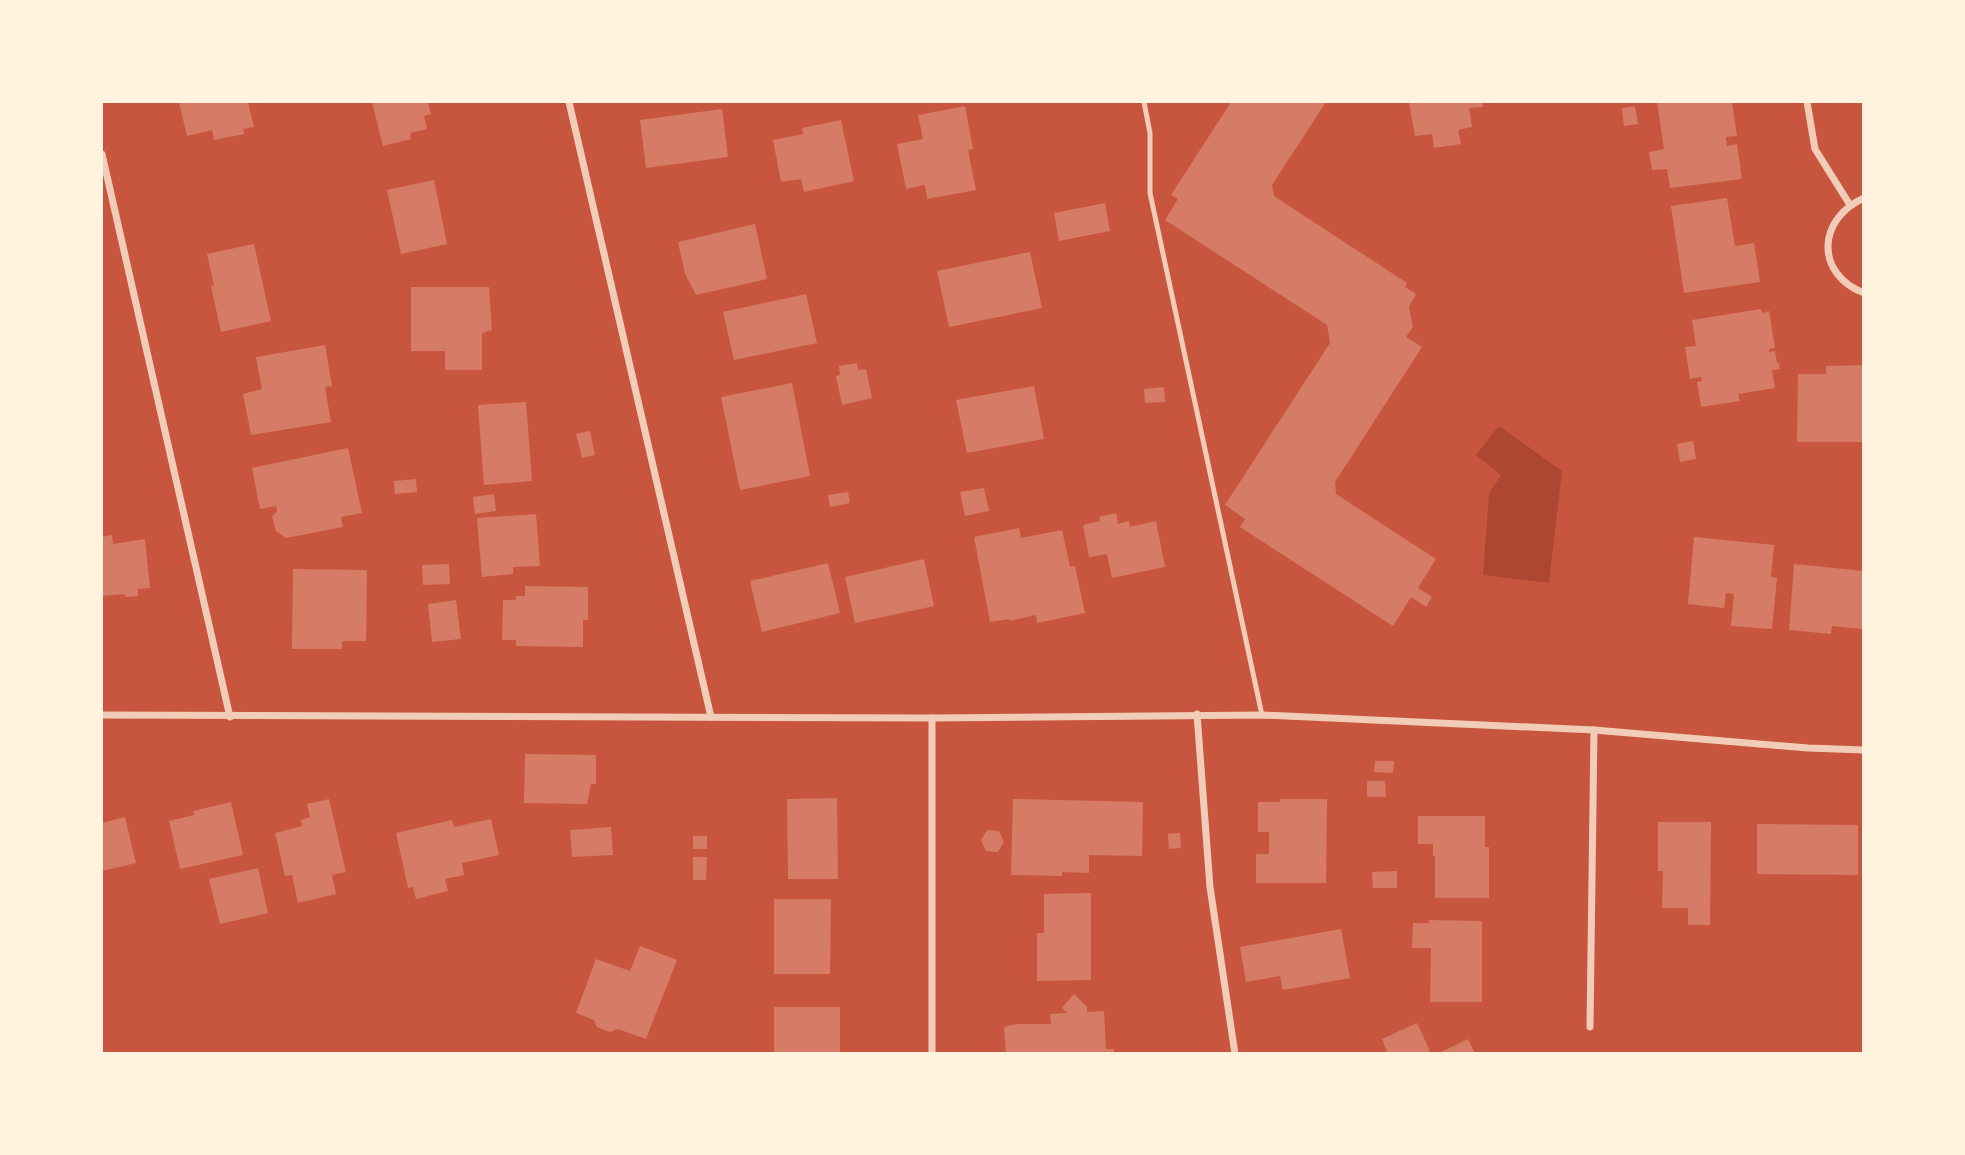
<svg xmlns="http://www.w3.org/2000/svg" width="1965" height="1155" font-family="Quicksand,sans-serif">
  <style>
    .green { fill: #ae4732 }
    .building { fill: #d67c66 }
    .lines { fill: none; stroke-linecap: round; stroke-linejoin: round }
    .service { stroke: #f1ccb7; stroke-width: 5 }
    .minor { stroke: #f1ccb7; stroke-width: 7 }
  </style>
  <rect width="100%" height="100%" fill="#c8553d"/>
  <polygon class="green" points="1499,426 1562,471 1549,583 1483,575 1489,493 1501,475 1476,455"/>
  <g class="building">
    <polygon points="179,102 248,102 254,127 243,129 244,134 214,140 212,130 187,136"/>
    <polygon points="372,102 428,102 431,114 424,116 427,129 410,133 411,139 383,146"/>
    <polygon points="1231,102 1326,102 1272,185 1274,196 1407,283 1405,287 1416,294 1409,307 1413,327 1406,337 1422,347 1335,482 1336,494 1436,559 1418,588 1432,597 1426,607 1411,597 1393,626 1240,527 1245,519 1225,505 1330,343 1327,325 1165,220 1178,199 1171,195"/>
    <polygon points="1409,102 1482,102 1483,107 1469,108 1472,127 1458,130 1461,144 1434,148 1432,134 1415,136"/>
    <polygon points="1657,102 1732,102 1737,136 1726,137 1727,146 1737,144 1742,179 1670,188 1667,169 1652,170 1649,152 1664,149"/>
    <polygon points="965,106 973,149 968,150 976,190 927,199 925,185 906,189 897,144 923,139 918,115"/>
    <polygon points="1635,106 1638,124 1624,126 1622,108"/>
    <polygon points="722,109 728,157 646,168 640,120"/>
    <polygon points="841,120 854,181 804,192 801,179 781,182 773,140 803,134 802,128"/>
    <polygon points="434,180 447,244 401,254 387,190"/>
    <polygon points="1727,198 1735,246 1754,243 1760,282 1684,293 1671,206"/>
    <polygon points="1105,203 1110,231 1059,241 1054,213"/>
    <polygon points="755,224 767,279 696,295 685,274 678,242"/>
    <polygon points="254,244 271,321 221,332 211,286 214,285 207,254"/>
    <polygon points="1030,252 1042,308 949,327 937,271"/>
    <polygon points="411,287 489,287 492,330 482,333 482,370 445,370 445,351 411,351"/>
    <polygon points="806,294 817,343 734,360 723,312"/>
    <polygon points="1761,309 1762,313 1769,311 1775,348 1769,349 1769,352 1775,351 1777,363 1779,363 1780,369 1772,370 1775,388 1738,394 1740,401 1701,407 1697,382 1702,381 1701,377 1690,379 1685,347 1696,346 1692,320"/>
    <polygon points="325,345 332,386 325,387 331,422 251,435 243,394 262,389 256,357"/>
    <polygon points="857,363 858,370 866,369 872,398 842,405 836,376 840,375 839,366"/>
    <polygon points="1864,365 1864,442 1797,442 1798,374 1826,374 1826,366"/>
    <polygon points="792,383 810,476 740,490 721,397"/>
    <polygon points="1034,386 1044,439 967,453 956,400"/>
    <polygon points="1164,387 1165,402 1145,403 1144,389"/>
    <polygon points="526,402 532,481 484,485 478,405"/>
    <polygon points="590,431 595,455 582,458 576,434"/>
    <polygon points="1693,441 1696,459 1680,462 1677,444"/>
    <polygon points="348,448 362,513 341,517 343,527 286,538 276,531 272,517 277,511 276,506 260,509 252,468"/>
    <polygon points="416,479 417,492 395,494 394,481"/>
    <polygon points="984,488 989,511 965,516 960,492"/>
    <polygon points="848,492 850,503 830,507 828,495"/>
    <polygon points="494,494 496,511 475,514 473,497"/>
    <polygon points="1116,513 1118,524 1129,521 1130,527 1156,521 1165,567 1112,578 1107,554 1089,557 1083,525 1100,521 1099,517"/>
    <polygon points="536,514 540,566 513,567 513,574 482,577 477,518"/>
    <polygon points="1019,528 1021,538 1062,530 1070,567 1075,566 1085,613 1037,623 1036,615 1010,621 1009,619 990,622 974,537"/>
    <polygon points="112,535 113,544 145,539 150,588 138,589 138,596 125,597 125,594 102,596 102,537"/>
    <polygon points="1694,537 1774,545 1771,577 1777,578 1772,629 1731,626 1734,594 1726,593 1724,608 1688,604"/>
    <polygon points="924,559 934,606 855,623 845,577"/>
    <polygon points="828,563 840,613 762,632 750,581"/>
    <polygon points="449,564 450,584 423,585 422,565"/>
    <polygon points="1794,564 1864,571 1864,629 1832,626 1831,634 1789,630"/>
    <polygon points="293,569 367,570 366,641 342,641 342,649 292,649"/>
    <polygon points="525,586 588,587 588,620 583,620 583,647 516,646 516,640 502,640 503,600 516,600 516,596 525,596"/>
    <polygon points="456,600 461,639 432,642 428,604"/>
    <polygon points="525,754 596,755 596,784 591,784 587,804 524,803"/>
    <polygon points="1375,761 1394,761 1393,773 1374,772"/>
    <polygon points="1367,781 1385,781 1386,797 1367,797"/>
    <polygon points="837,798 838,879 788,879 787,799"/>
    <polygon points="329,799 346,872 332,875 336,894 298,903 292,875 285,876 275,833 302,826 301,820 310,817 307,804"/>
    <polygon points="1013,799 1143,802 1142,856 1089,855 1089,873 1062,872 1062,876 1011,875"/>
    <polygon points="1280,799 1327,799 1326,883 1256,883 1256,854 1269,854 1269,832 1258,832 1258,802 1280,802"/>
    <polygon points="231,802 243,855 180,869 169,821 194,815 193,811"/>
    <polygon points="1418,816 1485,816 1485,847 1489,847 1489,898 1435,898 1435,856 1433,856 1433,844 1418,844"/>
    <polygon points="125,817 136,863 102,871 102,823"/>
    <polygon points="491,819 499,855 462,863 464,875 445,879 448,891 416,899 413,887 408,888 396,833 452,820 454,827"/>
    <polygon points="1658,822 1711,822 1710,925 1688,925 1688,908 1662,908 1663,871 1658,871"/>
    <polygon points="1757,824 1858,825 1858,875 1757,874"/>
    <polygon points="611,827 613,855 572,857 570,830"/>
    <polygon points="987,830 999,831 1004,842 998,852 986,851 981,840"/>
    <polygon points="1180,833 1181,848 1169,849 1168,834"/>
    <rect x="693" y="836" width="14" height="13"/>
    <polygon points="693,857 707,857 706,880 693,880"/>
    <polygon points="258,868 268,913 220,924 209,879"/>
    <polygon points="1397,871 1397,888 1373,888 1372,872"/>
    <polygon points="1091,893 1091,980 1037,981 1037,933 1044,933 1044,894"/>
    <polygon points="774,899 831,899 830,974 774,974"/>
    <polygon points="1429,920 1482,921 1482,1002 1430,1002 1431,948 1412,948 1413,923 1429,923"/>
    <polygon points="1341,929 1350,978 1283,990 1280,976 1246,982 1240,947"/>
    <polygon points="640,946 677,960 646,1039 618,1029 610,1032 597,1027 594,1020 576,1013 596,959 630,971"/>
    <polygon points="1074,994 1087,1007 1087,1012 1104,1011 1106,1049 1114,1049 1114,1054 1006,1054 1004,1027 1017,1024 1051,1024 1050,1014 1067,1013 1062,1008"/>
    <polygon points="774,1007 840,1007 840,1053 774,1054"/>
    <polygon points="1417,1023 1430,1051 1425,1054 1388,1054 1382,1039"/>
    <polygon points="1468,1039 1475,1054 1437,1054"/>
  </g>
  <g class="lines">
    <polyline class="service" points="1144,102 1150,133 1150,193 1262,715"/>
    <g class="minor">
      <polyline points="569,102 711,717"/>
      <polyline points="1807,102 1815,149 1850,205"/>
      <polyline points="102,154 230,717"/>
      <path d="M1864,198C1817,219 1815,274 1864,293"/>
      <polyline points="1197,714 1210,887 1235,1054"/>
      <polyline points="102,715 932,718 1262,715 1594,730 1808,748 1864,750"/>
      <polyline points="932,718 932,1054"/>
      <polyline points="1590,1027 1594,730"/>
    </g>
  </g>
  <rect width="1965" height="1155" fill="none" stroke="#fff3e0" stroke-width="206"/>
</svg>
